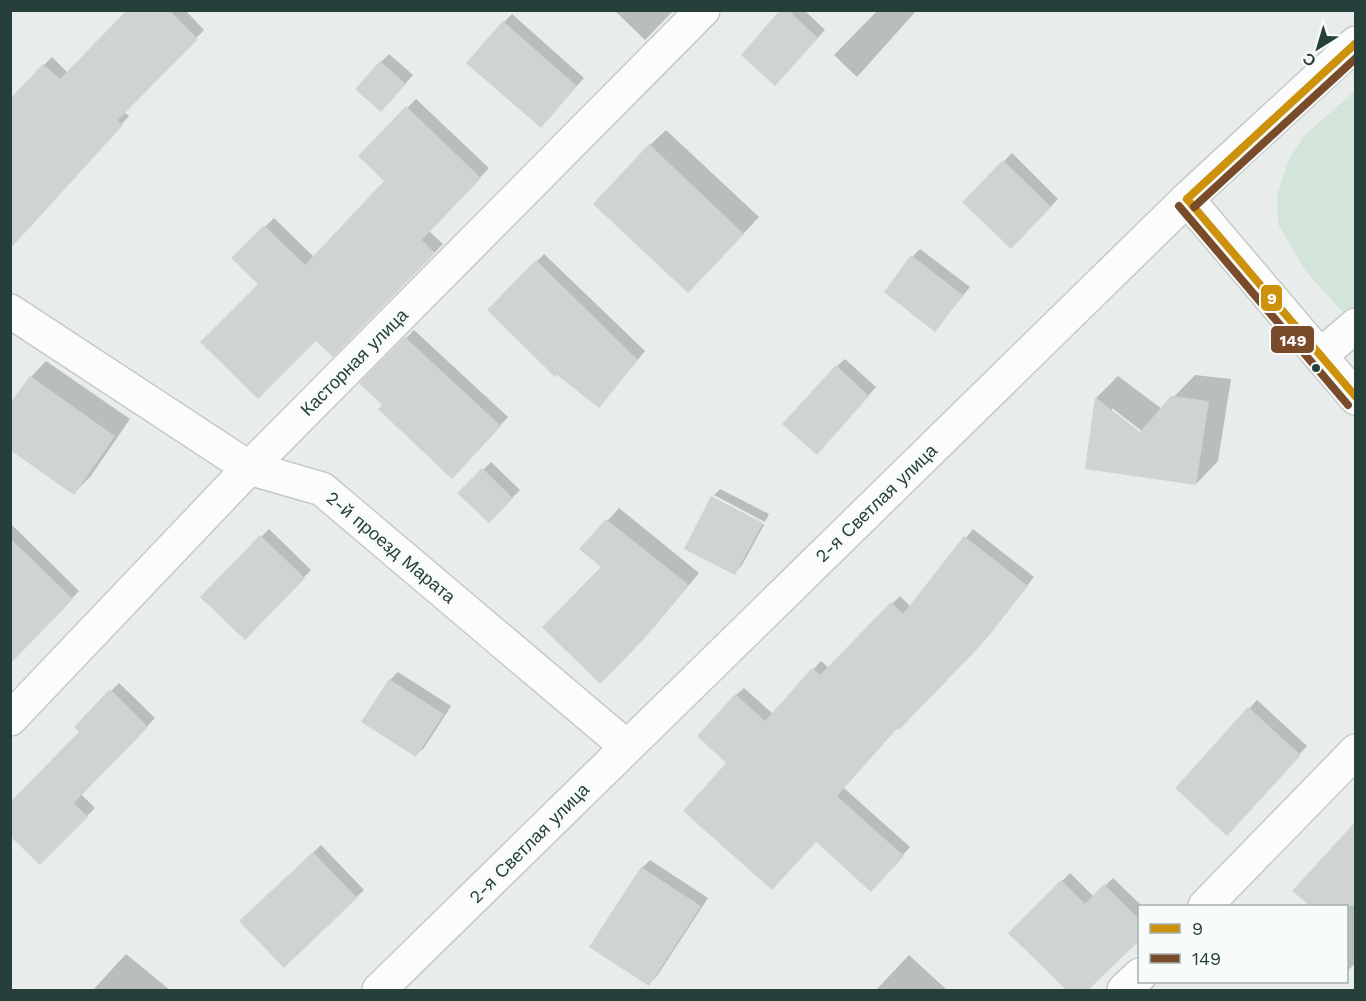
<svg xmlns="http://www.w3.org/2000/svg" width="1366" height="1001" font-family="'Work Sans',sans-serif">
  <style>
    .green { fill: #d3e4da }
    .shadow { fill: #0003; fill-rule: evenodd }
    .building { fill: #cfd4d2 }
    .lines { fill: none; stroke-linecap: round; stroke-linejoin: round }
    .minor-casing { stroke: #c5cac8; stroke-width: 36 }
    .minor { stroke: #fcfcfc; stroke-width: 33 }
    .bus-1-casing { stroke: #f7fbf9; stroke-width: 12 }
    .bus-2-casing { stroke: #f7fbf9; stroke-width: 12 }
    .bus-1 { stroke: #cd910c; stroke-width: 8 }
    .bus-2 { stroke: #7a4b2a; stroke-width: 8 }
    .bus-dot { fill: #273f3b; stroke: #f7fbf9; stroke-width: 2 }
    .labels { text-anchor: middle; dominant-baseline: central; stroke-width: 6; stroke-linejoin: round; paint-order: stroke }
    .street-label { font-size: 18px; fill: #273f3b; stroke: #f7fbf9 }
    .line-badge { stroke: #f7fbf9; stroke-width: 2 }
    .badge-label { font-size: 16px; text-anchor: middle; font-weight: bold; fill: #fff }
  </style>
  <rect width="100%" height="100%" fill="#e8edeb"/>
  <polygon class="green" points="1355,91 1355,326 1305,270 1278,224 1277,196 1288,161 1304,136"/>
  <g class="shadow">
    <polygon points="129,10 185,10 204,30 124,112 129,116 32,224 44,65 52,57 68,73"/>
    <polygon points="614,10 674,10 645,40"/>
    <polygon points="782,10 804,10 825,30 783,76"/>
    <polygon points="878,10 917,10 857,77 834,55"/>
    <polygon points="512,14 584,78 548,118 504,22"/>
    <polygon points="389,54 413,75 389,102 381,62"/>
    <polygon points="416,99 489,168 429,231 443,244 333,355 234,258 274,218 314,257 386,181 360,156"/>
    <polygon points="666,130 759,217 704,276 650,145"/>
    <polygon points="1012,153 1058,199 1011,247 964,202"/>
    <polygon points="920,249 970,287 935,330 913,256"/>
    <polygon points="544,254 645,351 599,406 489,310"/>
    <polygon points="414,330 508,417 460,469 384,405 362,383"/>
    <polygon points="845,359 876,387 824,445 837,366"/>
    <polygon points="46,361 130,419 90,477 74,493 31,377"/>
    <path d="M1195,375L1231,379L1218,461L1196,484L1087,468L1096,398L1118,376L1162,409ZM1112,408L1147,435L1146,438L1112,412Z"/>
    <polygon points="491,462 520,490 489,521 460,493"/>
    <polygon points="720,489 769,514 765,522 714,495"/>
    <polygon points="713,496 713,498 764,525 742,565 735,573 686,548"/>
    <polygon points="619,508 699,573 654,627 603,567 582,549"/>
    <polygon points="10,523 79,591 10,662"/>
    <polygon points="269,529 311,570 245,638 202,597"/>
    <polygon points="973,529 1034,577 990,634 899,728 898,727 844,788 910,847 879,882 728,763 736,695 744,688 773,714 821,661 829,668 900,596 911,607"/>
    <polygon points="398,672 451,706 424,748 416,755 363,721 390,680"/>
    <polygon points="119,683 155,718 81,794 95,808 40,863 81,732 76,727"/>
    <polygon points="1257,700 1307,746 1235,826 1177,788"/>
    <polygon points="1356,824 1356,963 1346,972 1346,906 1313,906 1294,890"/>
    <polygon points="321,845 364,890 284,966 241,921"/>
    <polygon points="650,860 708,898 657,976 649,984 591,946 642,868"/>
    <polygon points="1070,873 1094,897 1113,878 1142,906 1140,906 1140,937 1086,990 1068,990 1010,933"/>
    <polygon points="126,954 170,990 93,990"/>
    <polygon points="909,955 947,990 876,990"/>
  </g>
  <g class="building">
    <polygon points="127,10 169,10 198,39 118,120 123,125 10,249 10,99 43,64 60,79"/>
    <polygon points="780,10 788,10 818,38 775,86 741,55"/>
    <polygon points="503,21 577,86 541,128 466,63"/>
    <polygon points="380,61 406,84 381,112 355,89"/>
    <polygon points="406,106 481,178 422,240 435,253 333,357 316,341 258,399 200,342 258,284 231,258 264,225 305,265 384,181 358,156"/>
    <polygon points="649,144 744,234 688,293 593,204"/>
    <polygon points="1003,160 1051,207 1011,249 962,202"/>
    <polygon points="911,255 963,295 935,332 884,292"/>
    <polygon points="536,260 638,360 599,408 557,375 555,377 487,310"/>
    <polygon points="405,337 501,426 452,479 378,409 382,405 359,383"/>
    <polygon points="836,365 869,396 817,455 782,424"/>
    <polygon points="30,376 115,436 74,495 10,450 10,403"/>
    <polygon points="1171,396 1209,401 1196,485 1085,469 1095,397 1140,432"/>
    <polygon points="482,468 513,498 489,523 457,493"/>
    <polygon points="711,496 763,523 735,575 684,549"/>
    <polygon points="606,519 689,585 643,640 600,684 542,627 601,567 579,549"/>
    <polygon points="260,535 305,578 245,640 200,597"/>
    <polygon points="964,536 1028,586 982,644 899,730 897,728 837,796 904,856 871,892 816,842 772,890 683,811 726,763 697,736 735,694 765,721 812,668 820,675 891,602 903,614"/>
    <polygon points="10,538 73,599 10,664"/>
    <polygon points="389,679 444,714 416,757 361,722"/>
    <polygon points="110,689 148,727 74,803 88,817 40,865 10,836 10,802 79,732 74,727"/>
    <polygon points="1248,707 1301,755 1227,836 1175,788"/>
    <polygon points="1356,821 1356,906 1310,906 1292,891"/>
    <polygon points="313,852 357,898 284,968 239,921"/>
    <polygon points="641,867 701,906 649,986 589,947"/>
    <polygon points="1061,880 1085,904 1104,884 1140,920 1140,940 1088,990 1066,990 1008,933"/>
  </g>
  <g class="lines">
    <g class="minor-casing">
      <g id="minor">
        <polyline points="1187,199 1356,398"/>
        <polyline points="10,311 249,468 322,489 627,747"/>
        <polyline points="1320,356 1356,325"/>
        <polyline points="10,719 249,468 703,10"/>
        <polyline points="1205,906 1356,751"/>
        <polyline points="379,990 1187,199 1356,43"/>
        <polyline points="1124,990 1140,975"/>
      </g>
    </g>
    <use href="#minor" class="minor"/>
    <g class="bus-1-casing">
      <g id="bus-1">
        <polyline points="1187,199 1356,397"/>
        <polyline points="1187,199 1356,43"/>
      </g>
    </g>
    <g class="bus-2-casing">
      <g id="bus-2">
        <polyline points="1179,206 1348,405"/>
        <polyline points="1194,207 1356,58"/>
      </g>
    </g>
    <use href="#bus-1" class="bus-1"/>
    <use href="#bus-2" class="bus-2"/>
  </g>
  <circle class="bus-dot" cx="1316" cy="368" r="5"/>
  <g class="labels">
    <g class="street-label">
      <text transform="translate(354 362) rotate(-45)">Касторная улица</text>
      <text transform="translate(876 503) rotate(-44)">2-я Светлая улица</text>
      <text transform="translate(391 547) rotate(40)">2-й проезд Марата</text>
      <text transform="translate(529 843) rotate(-45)">2-я Светлая улица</text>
    </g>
  </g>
  <g class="line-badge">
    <rect x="1260" y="284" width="23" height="28" rx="6" fill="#cd910c"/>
    <rect x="1270" y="325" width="45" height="29" rx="6" fill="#7a4b2a"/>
  </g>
  <g class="badge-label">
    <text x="1272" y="304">9</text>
    <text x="1293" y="346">149</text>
  </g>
  <rect width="1366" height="1001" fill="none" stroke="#273f3b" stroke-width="24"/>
  <rect x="1138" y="905" width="210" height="78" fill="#f7fbf9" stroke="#a4b0ad" stroke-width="1.5"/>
  <rect x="1150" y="924" width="30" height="9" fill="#cd910c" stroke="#a4b0ad" stroke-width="1.5"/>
  <text x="1192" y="935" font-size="18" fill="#273f3b">9</text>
  <rect x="1150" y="954" width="30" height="9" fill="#7a4b2a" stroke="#a4b0ad" stroke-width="1.5"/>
  <text x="1192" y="965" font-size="18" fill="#273f3b">149</text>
  <g transform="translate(1318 48) rotate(217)" stroke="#f7fbf9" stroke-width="4.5" paint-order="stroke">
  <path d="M0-4.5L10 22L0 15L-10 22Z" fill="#273f3b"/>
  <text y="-9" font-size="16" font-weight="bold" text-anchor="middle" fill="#273f3b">С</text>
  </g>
</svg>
